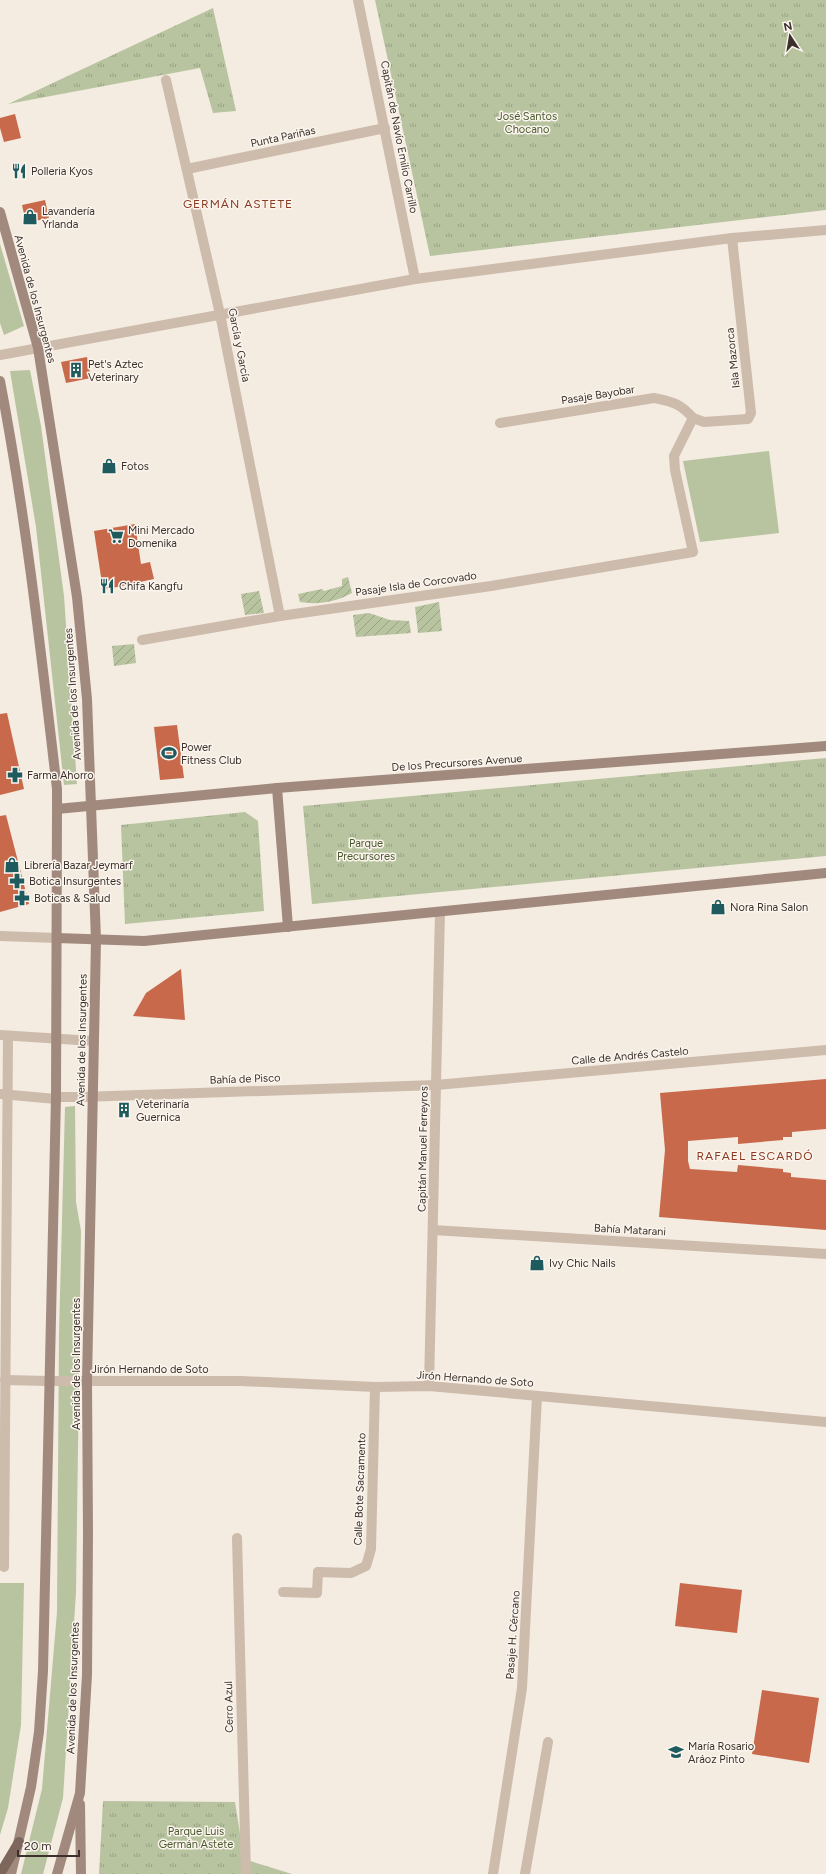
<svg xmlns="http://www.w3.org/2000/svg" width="826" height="1874" font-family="Figtree,sans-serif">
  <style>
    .grass { fill: #b8c4a0 }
    .park { fill: url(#park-tufts) }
    .garden { fill: url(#garden-furrows) }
    .building { fill: #c8694b }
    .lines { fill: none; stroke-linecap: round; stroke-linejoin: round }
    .service { stroke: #cdbbac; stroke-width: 10 }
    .pedestrian { stroke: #cdbbac; stroke-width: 10 }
    .minor { stroke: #cdbbac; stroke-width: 10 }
    .secondary { stroke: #a18a7d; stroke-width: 10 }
    .primary { stroke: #7d675c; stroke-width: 10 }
    .labels { text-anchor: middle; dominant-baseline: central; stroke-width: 3; stroke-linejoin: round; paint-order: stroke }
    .park-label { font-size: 11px; fill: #4a5a2e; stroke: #fbf5ee }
    .street-label { font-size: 11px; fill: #3b302b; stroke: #fbf5ee }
    .poi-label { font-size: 11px; fill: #3b302b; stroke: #fbf5ee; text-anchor: start }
    .neighbourhood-label { font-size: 12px; letter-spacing: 1px; fill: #8c3b22; stroke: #fbf5ee }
  </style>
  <defs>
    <pattern id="park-tufts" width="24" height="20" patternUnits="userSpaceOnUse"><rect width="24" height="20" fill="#b8c4a0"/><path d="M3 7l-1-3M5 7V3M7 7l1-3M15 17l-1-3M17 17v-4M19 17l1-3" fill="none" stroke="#97a083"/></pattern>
    <pattern id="garden-furrows" width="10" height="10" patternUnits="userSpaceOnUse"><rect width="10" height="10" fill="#b8c4a0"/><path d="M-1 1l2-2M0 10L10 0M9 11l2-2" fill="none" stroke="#97a083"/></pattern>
  </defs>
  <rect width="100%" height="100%" fill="#f4ebe1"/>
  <g class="grass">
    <polygon points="0,244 24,326 4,335 0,323"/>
    <polygon points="30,370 41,426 64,596 77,784 64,785 36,527 10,371"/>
    <polygon points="769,451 779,533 700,542 683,461"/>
    <polygon points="75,1106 76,1202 81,1231 76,1592 63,1798 43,1874 21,1874 42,1789 57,1612 59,1333 65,1107"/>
    <polygon points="0,1583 24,1583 21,1725 8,1808 0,1835"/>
  </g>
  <g class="park">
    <polygon points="375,0 826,0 826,210 430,256"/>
    <polygon points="213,8 236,111 213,113 200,68 8,104"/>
    <polygon points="826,758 826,856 312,904 303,806"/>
    <polygon points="245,812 258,821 264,911 125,924 121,825"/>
    <polygon points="103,1801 235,1802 244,1859 292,1874 99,1874"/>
  </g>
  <g class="garden">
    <path d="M348,577L352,593C336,602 318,605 300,602L298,594L322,589L324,591L342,586V579Z"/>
    <polygon points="259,591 264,613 245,615 241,594"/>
    <polygon points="439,602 442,631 418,633 415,607"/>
    <polygon points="369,613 390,620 409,621 411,633 356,637 353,615"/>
    <polygon points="134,644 136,663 114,666 112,646"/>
  </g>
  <g class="building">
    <polygon points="15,114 21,138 4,142 0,128 0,118"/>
    <polygon points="45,200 49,218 26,223 22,205"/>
    <polygon points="87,357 91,378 66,383 61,362"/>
    <polygon points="135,524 141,564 150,562 154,579 103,590 94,531"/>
    <polygon points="7,713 24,789 0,795 0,714"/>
    <polygon points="177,725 184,778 160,780 154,727"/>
    <polygon points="6,815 29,904 0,912 0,816"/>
    <polygon points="181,969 185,1020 133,1016 146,993"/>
    <polygon points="826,1079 826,1129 792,1132 792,1137 783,1137 783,1140 738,1144 738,1137 688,1141 688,1161 690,1169 737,1172 738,1165 783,1169 783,1172 791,1173 791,1177 826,1180 826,1230 659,1217 665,1150 660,1093"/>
    <polygon points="680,1583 742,1590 737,1633 675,1626"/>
    <polygon points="762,1690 819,1698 809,1763 752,1754"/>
  </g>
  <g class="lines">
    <g class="service">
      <polyline points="187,169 385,128"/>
      <polyline points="0,1035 93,1041"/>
      <polyline points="0,1094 56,1099"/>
      <polyline points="5,1380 48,1381"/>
      <polyline points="4,1567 8,1036"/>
      <polyline points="283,1592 317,1593 318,1572"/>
      <polyline points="525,1874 548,1742"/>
    </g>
    <g class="pedestrian">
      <polyline points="237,1538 246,1874"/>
      <polyline points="493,1874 522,1688 537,1396"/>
    </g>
    <g class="minor">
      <polyline points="358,0 415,279"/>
      <polyline points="166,80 220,314 280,616"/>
      <polyline points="0,355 415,279 732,238 826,230"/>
      <polyline points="693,418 704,422 748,419 751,413 732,238"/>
      <path d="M500,423L654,398C673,402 680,403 693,418"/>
      <polyline points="142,640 280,616 491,586 693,552 675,470 674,456 693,418"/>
      <polyline points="0,936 57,938"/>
      <polyline points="56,1097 82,1097 436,1085 826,1050"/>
      <polyline points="433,1230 826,1254"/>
      <polyline points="48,1381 241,1381 375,1387 429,1386 826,1422"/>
      <polyline points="429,1386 440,912"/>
      <polyline points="318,1572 351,1573 366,1566 371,1549 375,1387"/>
    </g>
    <g class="secondary">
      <polyline points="0,212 38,348 77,597 87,699 96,940 87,1381 88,1533 87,1675 80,1793 57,1874"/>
      <path d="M0,381C26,516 41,653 57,789V809L56,1097L43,1671L39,1732L31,1787L11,1874"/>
      <polyline points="277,788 288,927"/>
      <polyline points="57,809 277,788 826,746"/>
      <polyline points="57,938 144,941 826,873"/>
      <polyline points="80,1804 81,1874"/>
    </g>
    <polyline class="primary" points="0,1874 19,1842"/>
  </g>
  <defs>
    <g id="restaurant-bare" transform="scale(1.2)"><path d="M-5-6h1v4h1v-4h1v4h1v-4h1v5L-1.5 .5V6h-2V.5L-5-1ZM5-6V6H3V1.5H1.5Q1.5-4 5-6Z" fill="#1f5a5e" stroke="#fbf5ee" stroke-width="2.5" paint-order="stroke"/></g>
    <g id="shop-bare" transform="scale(1.2)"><path d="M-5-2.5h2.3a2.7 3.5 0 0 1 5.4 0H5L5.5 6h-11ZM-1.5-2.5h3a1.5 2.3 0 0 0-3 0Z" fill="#1f5a5e" stroke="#fbf5ee" stroke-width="2.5" paint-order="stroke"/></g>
    <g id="building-bare" transform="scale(1.2)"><path d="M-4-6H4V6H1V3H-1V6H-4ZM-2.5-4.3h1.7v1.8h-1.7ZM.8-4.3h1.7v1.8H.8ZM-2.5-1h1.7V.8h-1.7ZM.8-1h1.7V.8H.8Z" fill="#1f5a5e" stroke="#fbf5ee" stroke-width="2.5" paint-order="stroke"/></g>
    <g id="supermarket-bare" transform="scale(1.2)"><path d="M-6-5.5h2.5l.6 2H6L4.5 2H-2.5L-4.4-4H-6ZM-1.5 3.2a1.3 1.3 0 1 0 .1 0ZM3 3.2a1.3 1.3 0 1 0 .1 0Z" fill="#1f5a5e" stroke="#fbf5ee" stroke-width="2.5" paint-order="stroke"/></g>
    <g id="stadium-bare" transform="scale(1.2)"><path d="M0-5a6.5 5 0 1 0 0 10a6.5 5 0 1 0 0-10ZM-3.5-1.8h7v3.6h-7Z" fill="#1f5a5e" stroke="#fbf5ee" stroke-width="2.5" paint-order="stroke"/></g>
    <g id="pharmacy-bare" transform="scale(1.2)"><path d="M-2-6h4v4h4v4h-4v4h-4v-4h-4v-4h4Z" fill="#1f5a5e" stroke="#fbf5ee" stroke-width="2.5" paint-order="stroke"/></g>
    <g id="school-bare" transform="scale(1.2)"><path d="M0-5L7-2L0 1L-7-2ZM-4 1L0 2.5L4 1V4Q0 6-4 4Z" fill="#1f5a5e" stroke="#fbf5ee" stroke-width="2.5" paint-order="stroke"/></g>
  </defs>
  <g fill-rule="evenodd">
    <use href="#restaurant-bare" x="19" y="171"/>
    <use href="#shop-bare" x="30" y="217"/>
    <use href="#building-bare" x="76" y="370"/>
    <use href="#shop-bare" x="109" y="466"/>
    <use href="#supermarket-bare" x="116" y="536"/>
    <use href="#restaurant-bare" x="107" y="586"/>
    <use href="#stadium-bare" x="169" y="753"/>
    <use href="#pharmacy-bare" x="15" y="775"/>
    <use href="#shop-bare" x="12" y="865"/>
    <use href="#pharmacy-bare" x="17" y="881"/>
    <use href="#pharmacy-bare" x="22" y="898"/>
    <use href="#shop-bare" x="718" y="907"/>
    <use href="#building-bare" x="124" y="1110"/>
    <use href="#shop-bare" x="537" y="1263"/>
    <use href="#school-bare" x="676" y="1752"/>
  </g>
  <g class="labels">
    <g class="park-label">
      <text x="527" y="116">José Santos<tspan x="527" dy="13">Chocano</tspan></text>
      <text x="366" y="843">Parque<tspan x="366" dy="13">Precursores</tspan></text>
      <text x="196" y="1831">Parque Luis<tspan x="196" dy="13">Germán Astete</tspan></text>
    </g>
    <g class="street-label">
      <text transform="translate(283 137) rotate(-12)">Punta Pariñas</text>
      <text transform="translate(399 137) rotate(79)">Capitán de Navío Emilio Carrillo</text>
      <text transform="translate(35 299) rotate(75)">Avenida de los Insurgentes</text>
      <text transform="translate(239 345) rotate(79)">García y García</text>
      <text transform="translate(733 358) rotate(-96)">Isla Mazorca</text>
      <text transform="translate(598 395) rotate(-9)">Pasaje Bayobar</text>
      <text transform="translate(416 584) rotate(-8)">Pasaje Isla de Corcovado</text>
      <text transform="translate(73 694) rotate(-94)">Avenida de los Insurgentes</text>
      <text transform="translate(457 763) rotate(-4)">De los Precursores Avenue</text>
      <text transform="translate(82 1040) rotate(-89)">Avenida de los Insurgentes</text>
      <text transform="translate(630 1056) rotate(-5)">Calle de Andrés Castelo</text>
      <text transform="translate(245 1079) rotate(-2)">Bahía de Pisco</text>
      <text transform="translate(423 1149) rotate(-89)">Capitán Manuel Ferreyros</text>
      <text transform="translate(630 1230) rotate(3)">Bahía Matarani</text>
      <text transform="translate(76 1364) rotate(-90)">Avenida de los Insurgentes</text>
      <text x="150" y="1369">Jirón Hernando de Soto</text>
      <text transform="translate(475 1379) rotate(4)">Jirón Hernando de Soto</text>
      <text transform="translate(360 1489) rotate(-88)">Calle Bote Sacramento</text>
      <text transform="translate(513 1635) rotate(-86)">Pasaje H. Cércano</text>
      <text transform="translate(73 1688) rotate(-88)">Avenida de los Insurgentes</text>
      <text transform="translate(229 1707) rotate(-91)">Cerro Azul</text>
    </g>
    <g class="poi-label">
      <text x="31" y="171">Polleria Kyos</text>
      <text x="42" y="211">Lavandería<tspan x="42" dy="13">Yrlanda</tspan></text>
      <text x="88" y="364">Pet's Aztec<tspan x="88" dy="13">Veterinary</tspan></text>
      <text x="121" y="466">Fotos</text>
      <text x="128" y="530">Mini Mercado<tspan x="128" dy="13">Domenika</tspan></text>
      <text x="119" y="586">Chifa Kangfu</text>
      <text x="181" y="747">Power<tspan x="181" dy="13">Fitness Club</tspan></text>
      <text x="27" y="775">Farma Ahorro</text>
      <text x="24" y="865">Librería Bazar Jeymarf</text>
      <text x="29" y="881">Botica Insurgentes</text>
      <text x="34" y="898">Boticas &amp; Salud</text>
      <text x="730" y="907">Nora Rina Salon</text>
      <text x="136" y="1104">Veterinaría<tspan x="136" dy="13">Guernica</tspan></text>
      <text x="549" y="1263">Ivy Chic Nails</text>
      <text x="688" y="1746">María Rosario<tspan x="688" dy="13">Aráoz Pinto</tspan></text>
    </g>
    <g class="neighbourhood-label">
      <text x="238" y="204">GERMÁN ASTETE</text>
      <text x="755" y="1156">RAFAEL ESCARDÓ</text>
    </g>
  </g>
  <g transform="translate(790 36) rotate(348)" stroke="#fbf5ee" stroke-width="3" paint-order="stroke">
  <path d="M0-3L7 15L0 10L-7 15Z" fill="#3b302b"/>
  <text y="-6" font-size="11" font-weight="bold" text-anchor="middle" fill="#3b302b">N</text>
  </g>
  <path d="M18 1850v6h61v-6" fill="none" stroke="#3b302b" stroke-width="2"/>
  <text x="24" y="1850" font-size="12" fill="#3b302b" stroke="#fbf5ee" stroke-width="3" paint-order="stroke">20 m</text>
</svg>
